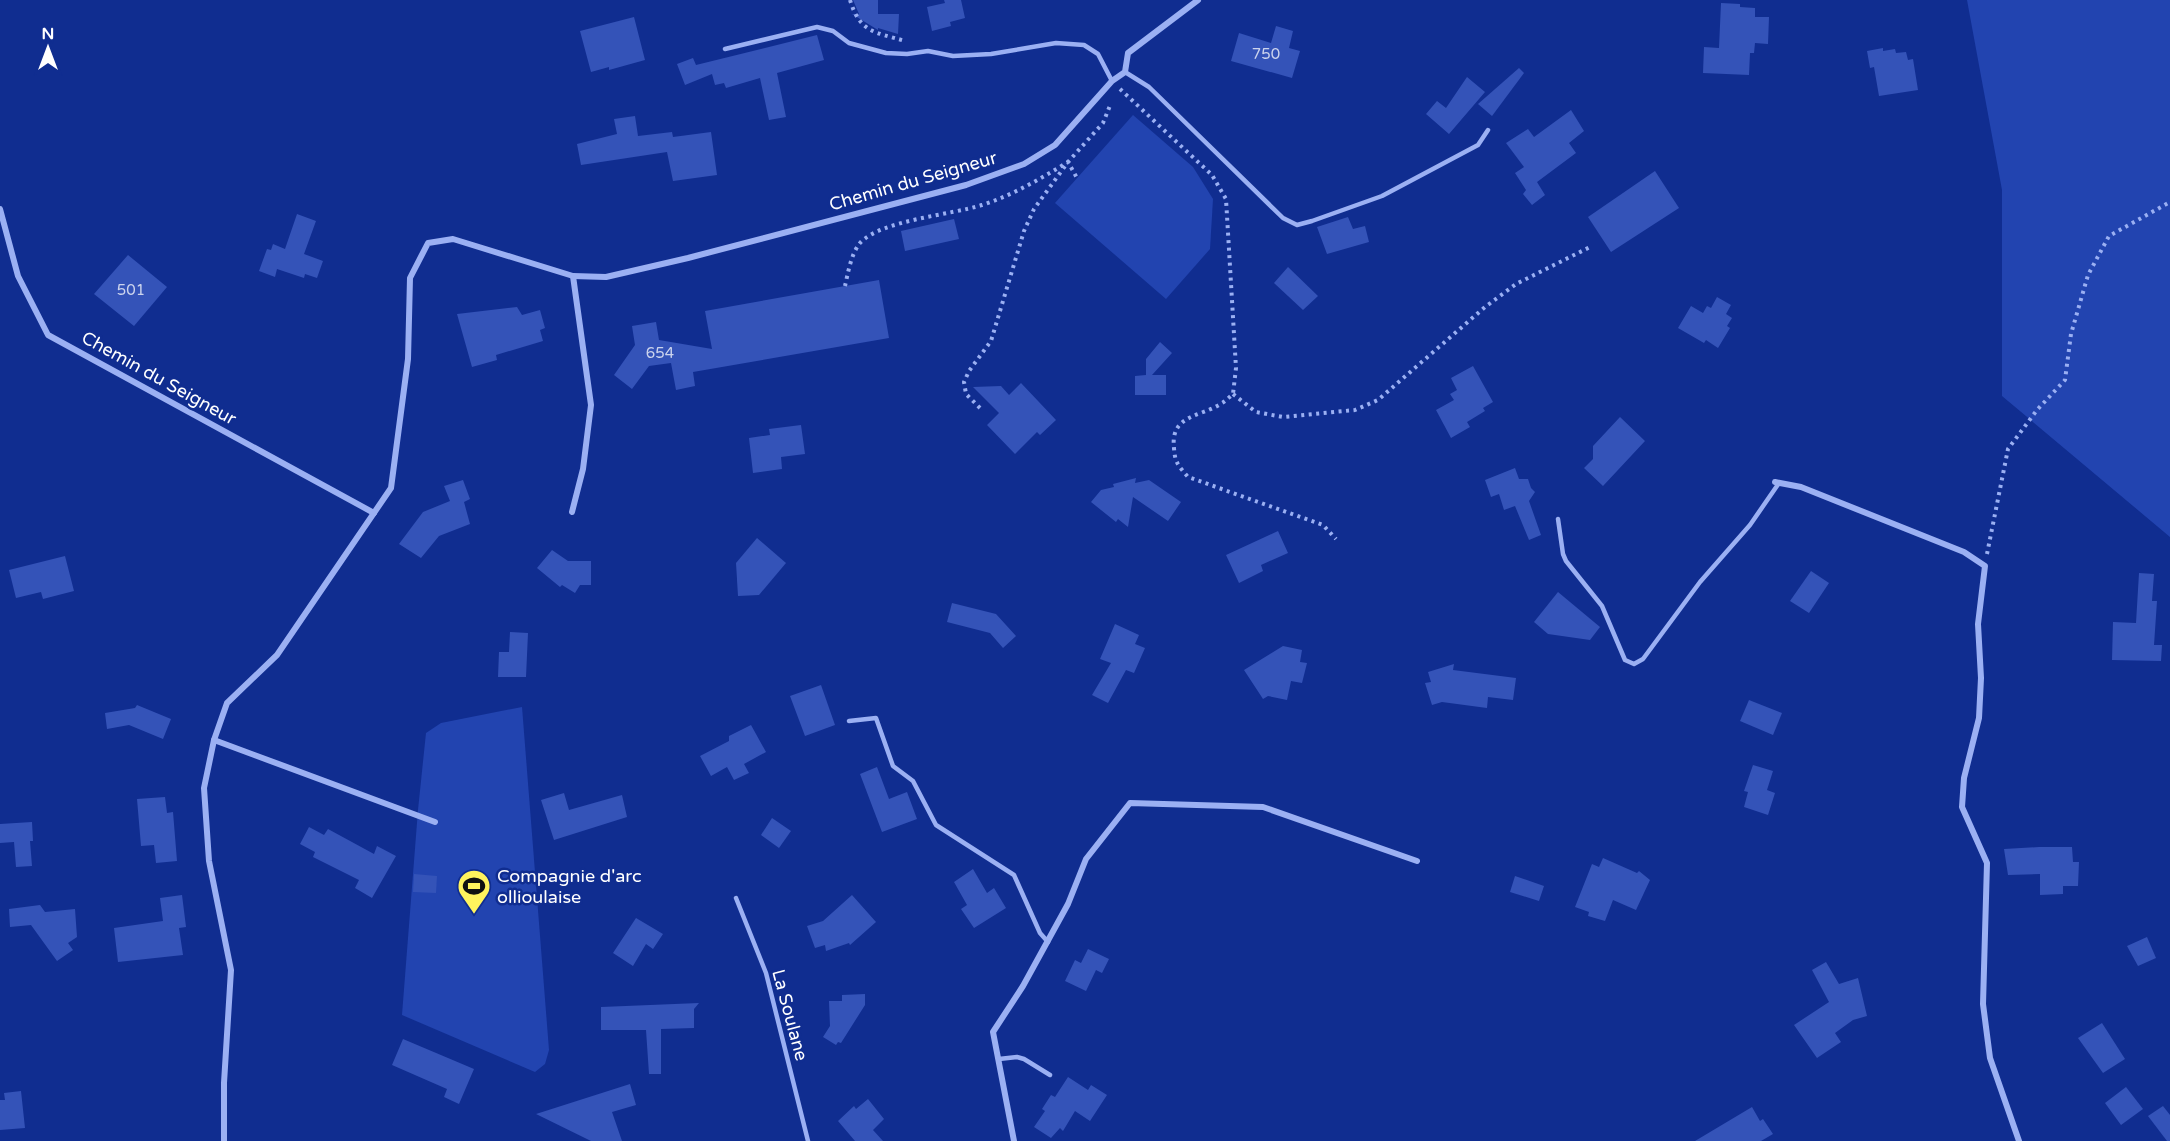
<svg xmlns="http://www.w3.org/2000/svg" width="2170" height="1141" font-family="'Varela Round',sans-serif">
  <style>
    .green { fill: #2244b0 }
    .building { fill: #3453b8 }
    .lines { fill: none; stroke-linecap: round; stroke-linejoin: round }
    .path { stroke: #9bb0f3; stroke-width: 4; stroke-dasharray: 3 4.5; stroke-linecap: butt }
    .lane { stroke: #9bb0f3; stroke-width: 4.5 }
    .street { stroke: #9bb0f3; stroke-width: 6 }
    .labels { text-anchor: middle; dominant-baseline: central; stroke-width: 5; stroke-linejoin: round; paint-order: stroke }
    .number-label { font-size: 15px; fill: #ccd4ed }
    .street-label { font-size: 18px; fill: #fff; stroke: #102d90 }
    .poi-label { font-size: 18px; fill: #fff; stroke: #102d90; text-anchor: start }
  </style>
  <rect width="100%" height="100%" fill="#102d90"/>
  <g class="green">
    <polygon points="1967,0 2170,0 2170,537 2002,396 2002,190"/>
    <polygon points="1133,115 1193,167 1213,199 1210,249 1166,299 1055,203"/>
    <polygon points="522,707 549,1050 545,1064 535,1072 402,1015 418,810 426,733 441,723"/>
  </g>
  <g class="building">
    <polygon points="853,0 878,0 878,14 899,14 898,34 878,28 878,30 852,14 859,14"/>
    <polygon points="944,0 961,0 965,18 950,22 951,26 932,31 927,7 945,3"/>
    <polygon points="1721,3 1740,4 1740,7 1755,8 1755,17 1769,17 1768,44 1755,43 1754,53 1750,53 1749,75 1703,73 1704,47 1719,48"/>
    <polygon points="634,17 645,60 609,70 609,67 591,72 580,31"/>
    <polygon points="1276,26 1293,31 1289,48 1300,51 1292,78 1231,61 1239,33 1271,43"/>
    <polygon points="817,35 824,60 777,73 786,117 769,120 760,78 726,88 724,83 715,85 712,74 685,85 677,64 693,58 696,65"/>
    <polygon points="1883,48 1883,51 1895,49 1896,53 1906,52 1908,60 1913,59 1918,90 1879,96 1874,67 1870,68 1867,51"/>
    <polygon points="1519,68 1524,73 1492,116 1478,104"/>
    <polygon points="1467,77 1485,92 1449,134 1426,114 1437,101 1446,108"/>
    <polygon points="1571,110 1584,131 1569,143 1576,153 1537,182 1545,195 1532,205 1523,194 1526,190 1515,173 1524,167 1506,143 1528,129 1534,137"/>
    <polygon points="635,116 638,136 672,132 673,137 711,132 717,175 673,181 667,152 581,165 577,144 617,134 614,119"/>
    <polygon points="1655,171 1679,208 1611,252 1588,217"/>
    <polygon points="297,214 316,221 304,254 323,261 317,278 305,274 304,278 277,269 275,277 259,271 267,249 271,250 273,244 285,249"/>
    <polygon points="1348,217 1353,229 1365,226 1369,242 1327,254 1317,227"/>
    <polygon points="954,219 959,239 905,251 901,231"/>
    <polygon points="128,255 167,287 134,326 94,294"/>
    <polygon points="1288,267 1318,296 1303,310 1274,283"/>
    <polygon points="879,280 889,338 693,372 695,386 676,390 671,363 649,366 632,389 614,375 635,345 632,326 656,322 659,340 712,349 705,311"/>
    <polygon points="1717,297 1731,305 1726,314 1732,318 1727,326 1730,328 1718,348 1706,340 1704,343 1678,328 1691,306 1703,313 1707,306 1711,308"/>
    <polygon points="517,307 522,315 540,310 545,328 540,330 543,341 496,355 497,360 472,367 457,314"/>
    <polygon points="1160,342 1172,353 1152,375 1166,375 1166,395 1135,395 1135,376 1146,375 1146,359"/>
    <polygon points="1473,366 1493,402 1483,408 1485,411 1467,422 1470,427 1451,438 1436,410 1454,400 1450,394 1457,390 1451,378"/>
    <polygon points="1021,383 1056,420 1040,435 1037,432 1015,454 987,425 999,413 973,387 1001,386 1009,395"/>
    <polygon points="1620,417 1645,441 1603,486 1584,468 1593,459 1593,446"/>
    <polygon points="801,425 805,454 781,457 782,469 753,473 749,438 770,435 769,429"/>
    <polygon points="1515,468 1519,479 1528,479 1531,488 1535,492 1529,501 1541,535 1529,540 1515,506 1504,510 1499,494 1491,497 1485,480"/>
    <polygon points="1136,478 1135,483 1149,480 1181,502 1168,521 1133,497 1128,527 1118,519 1116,522 1091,502 1101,490 1114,487 1113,484"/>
    <polygon points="463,480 470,499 464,502 470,524 439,536 421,558 399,544 423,512 450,501 444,486"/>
    <polygon points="1278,531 1288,553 1261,565 1263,571 1239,583 1226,555"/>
    <polygon points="757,538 786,563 759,595 738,596 736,563"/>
    <polygon points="552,550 568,561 591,561 591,585 580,585 575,593 562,585 560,587 537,568"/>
    <polygon points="65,556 74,591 43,599 41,592 16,598 9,570"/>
    <polygon points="1811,571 1829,583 1809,613 1790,601"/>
    <polygon points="2139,573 2154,574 2152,601 2157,601 2154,645 2162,645 2161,661 2112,660 2113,622 2136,623"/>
    <polygon points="1558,592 1600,627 1590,640 1548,634 1534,622"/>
    <polygon points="952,603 996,614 1016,636 1003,648 990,633 947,622"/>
    <polygon points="1115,624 1139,635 1135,644 1145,648 1134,673 1126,670 1108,703 1092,695 1111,663 1100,659"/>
    <polygon points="510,632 528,633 526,677 498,677 499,652 509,652"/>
    <polygon points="1283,646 1302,650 1300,662 1307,663 1302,683 1291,681 1287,700 1268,696 1263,699 1244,670"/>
    <polygon points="1454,664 1453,670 1516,678 1513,700 1488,697 1487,708 1442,702 1432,705 1425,683 1431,682 1428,672"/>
    <polygon points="821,685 835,725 805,736 790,696"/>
    <polygon points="1749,700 1782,713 1773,735 1740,721"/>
    <polygon points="137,705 171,719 163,739 129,725 107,729 105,713 135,708"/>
    <polygon points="751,725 766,752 744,764 749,773 734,780 727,767 711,776 700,756 729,741 729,736"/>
    <polygon points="1753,765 1773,771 1767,790 1775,793 1768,815 1744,807 1748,792 1744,791"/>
    <polygon points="877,767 889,799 907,792 917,819 882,832 860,774"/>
    <polygon points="564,793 569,810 622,795 627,817 554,840 541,800"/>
    <polygon points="165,797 167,813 173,812 177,861 156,863 154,845 141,846 137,799"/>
    <polygon points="772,818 791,831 779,848 761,835"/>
    <polygon points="32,822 33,841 30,841 32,866 16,867 14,842 0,843 0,824"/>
    <polygon points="309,827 324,835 328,829 374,854 377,846 396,856 372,898 355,888 359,880 313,857 315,852 300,844"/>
    <polygon points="2039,847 2072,847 2073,862 2079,862 2078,886 2063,886 2063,894 2040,895 2040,874 2008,875 2004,849"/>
    <polygon points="1603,858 1637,873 1639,871 1650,880 1636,910 1613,900 1605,921 1588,916 1589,912 1575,907 1592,864 1599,867"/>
    <polygon points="973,869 987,893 994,888 1006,908 974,928 961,909 967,905 954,882"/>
    <polygon points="414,874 437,876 436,893 413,892"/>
    <polygon points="1515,876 1544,886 1539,901 1510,892"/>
    <polygon points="182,895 186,927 179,928 183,955 118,962 114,928 163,921 160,898"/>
    <polygon points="852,895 876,922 850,945 849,943 826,951 825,945 815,948 807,926 823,921"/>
    <polygon points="40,905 45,912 75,909 77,937 68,943 73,950 57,961 31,925 10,927 9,909"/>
    <polygon points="636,918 663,934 653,949 646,944 633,966 613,953"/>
    <polygon points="2147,937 2156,958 2138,966 2127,946"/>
    <polygon points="1088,949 1109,959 1102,973 1096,970 1086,991 1065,981 1075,960 1081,963"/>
    <polygon points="1826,962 1839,984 1858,978 1867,1016 1853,1020 1835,1033 1841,1042 1817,1058 1794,1025 1829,1002 1812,970"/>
    <polygon points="865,994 865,1005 841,1043 838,1042 836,1045 823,1037 830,1026 829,1001 842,1001 842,995"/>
    <polygon points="699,1003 694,1009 694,1028 661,1029 661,1074 649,1074 646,1030 601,1030 601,1007"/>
    <polygon points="2102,1023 2125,1059 2103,1073 2078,1038"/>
    <polygon points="403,1039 474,1069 459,1104 444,1097 447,1089 392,1065"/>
    <polygon points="1068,1077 1088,1090 1091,1085 1107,1095 1090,1121 1075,1111 1063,1131 1060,1128 1051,1138 1034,1127 1045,1111 1042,1109 1051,1095 1055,1097"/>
    <polygon points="630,1084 636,1105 612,1112 622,1141 591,1141 536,1114"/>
    <polygon points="2126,1087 2143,1109 2121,1125 2105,1103"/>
    <polygon points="21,1091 25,1128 0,1130 0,1100 5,1100 4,1093"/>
    <polygon points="868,1099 884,1119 873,1130 883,1141 855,1141 838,1121 854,1106 856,1109"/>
    <polygon points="2163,1106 2170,1115 2170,1141 2167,1141 2148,1116"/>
    <polygon points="1752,1107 1760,1121 1763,1119 1773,1134 1761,1141 1695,1141"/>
  </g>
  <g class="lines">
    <g class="path">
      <path d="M850,0C860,33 875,32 905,41"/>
      <path d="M1120,89L1212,175L1226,199L1236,368L1233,394C1229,397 1226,401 1222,403C1202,417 1170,414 1174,448C1175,463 1178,465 1188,477L1323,525L1336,539"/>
      <path d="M845,286C848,273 851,254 860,243C881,220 951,215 982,205C1013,195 1040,179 1068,162L1077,178"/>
      <polyline points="1233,394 1256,412 1283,417 1355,410 1378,400 1485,307 1516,284 1590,247"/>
      <polyline points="980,408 966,394 964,382 969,371 991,341 1024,231 1034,209 1068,162 1103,123 1111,103"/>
      <polyline points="1987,554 2008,449 2037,410 2065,380 2071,334 2088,275 2109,236 2170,202"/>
    </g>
    <g class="lane">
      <polyline points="725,49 817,27 833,31 849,43 886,53 907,54 928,51 953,56 991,54 1056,43 1084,45 1098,54 1112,81"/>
      <polyline points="1125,72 1149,87 1283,218 1297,225 1312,221 1382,196 1478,145 1488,130"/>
      <polyline points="1558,519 1563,554 1566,561 1602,606 1625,660 1634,664 1643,659 1700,582 1750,525 1779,483"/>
      <polyline points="849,721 876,718 893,766 913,781 936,825 1014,875 1040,933 1048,942"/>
      <polyline points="736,898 766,973 808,1141"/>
      <polyline points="999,1059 1017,1057 1024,1059 1050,1075"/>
    </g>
    <g class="street">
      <polyline points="0,209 18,276 48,335 374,513"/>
      <polyline points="1775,482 1801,487 1964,552 1985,566 1978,624 1981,678 1979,718 1964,778 1962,807 1987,863 1983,1004 1990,1058 2019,1141"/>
      <polyline points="572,512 583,469 591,405 573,276"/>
      <polyline points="214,740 435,822"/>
      <polyline points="224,1141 224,1083 231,970 209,861 204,788 214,740 227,703 277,655 391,488 408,359 410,278 428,243 453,239 573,276 606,277 688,258 966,185 1024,164 1055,145 1112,81 1125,72 1128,53 1198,0"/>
      <polyline points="1014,1141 993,1032 1023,986 1068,904 1086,859 1130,803 1263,807 1417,861"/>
    </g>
  </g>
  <defs>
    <g id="stadium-pin" transform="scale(1.725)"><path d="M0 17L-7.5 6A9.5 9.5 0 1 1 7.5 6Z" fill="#fff35d" stroke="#102d90"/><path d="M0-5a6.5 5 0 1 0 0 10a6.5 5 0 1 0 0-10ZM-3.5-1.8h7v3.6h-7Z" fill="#111"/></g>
  </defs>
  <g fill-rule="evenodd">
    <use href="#stadium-pin" x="474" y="886"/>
  </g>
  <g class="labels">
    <g class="number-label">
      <text x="1266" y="54">750</text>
      <text x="131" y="290">501</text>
      <text x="660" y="353">654</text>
    </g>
    <g class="street-label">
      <text transform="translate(913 181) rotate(-16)">Chemin du Seigneur</text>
      <text transform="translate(159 378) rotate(29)">Chemin du Seigneur</text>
      <text transform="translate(790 1015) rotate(75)">La Soulane</text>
    </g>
    <g class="poi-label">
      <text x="497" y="876">Compagnie d'arc<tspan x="497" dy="21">ollioulaise</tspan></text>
    </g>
  </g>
  <g transform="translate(48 48)" stroke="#102d90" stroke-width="4.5" paint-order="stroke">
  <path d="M0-4.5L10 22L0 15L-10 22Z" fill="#ffffff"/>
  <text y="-9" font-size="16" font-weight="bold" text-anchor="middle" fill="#ffffff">N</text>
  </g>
</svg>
